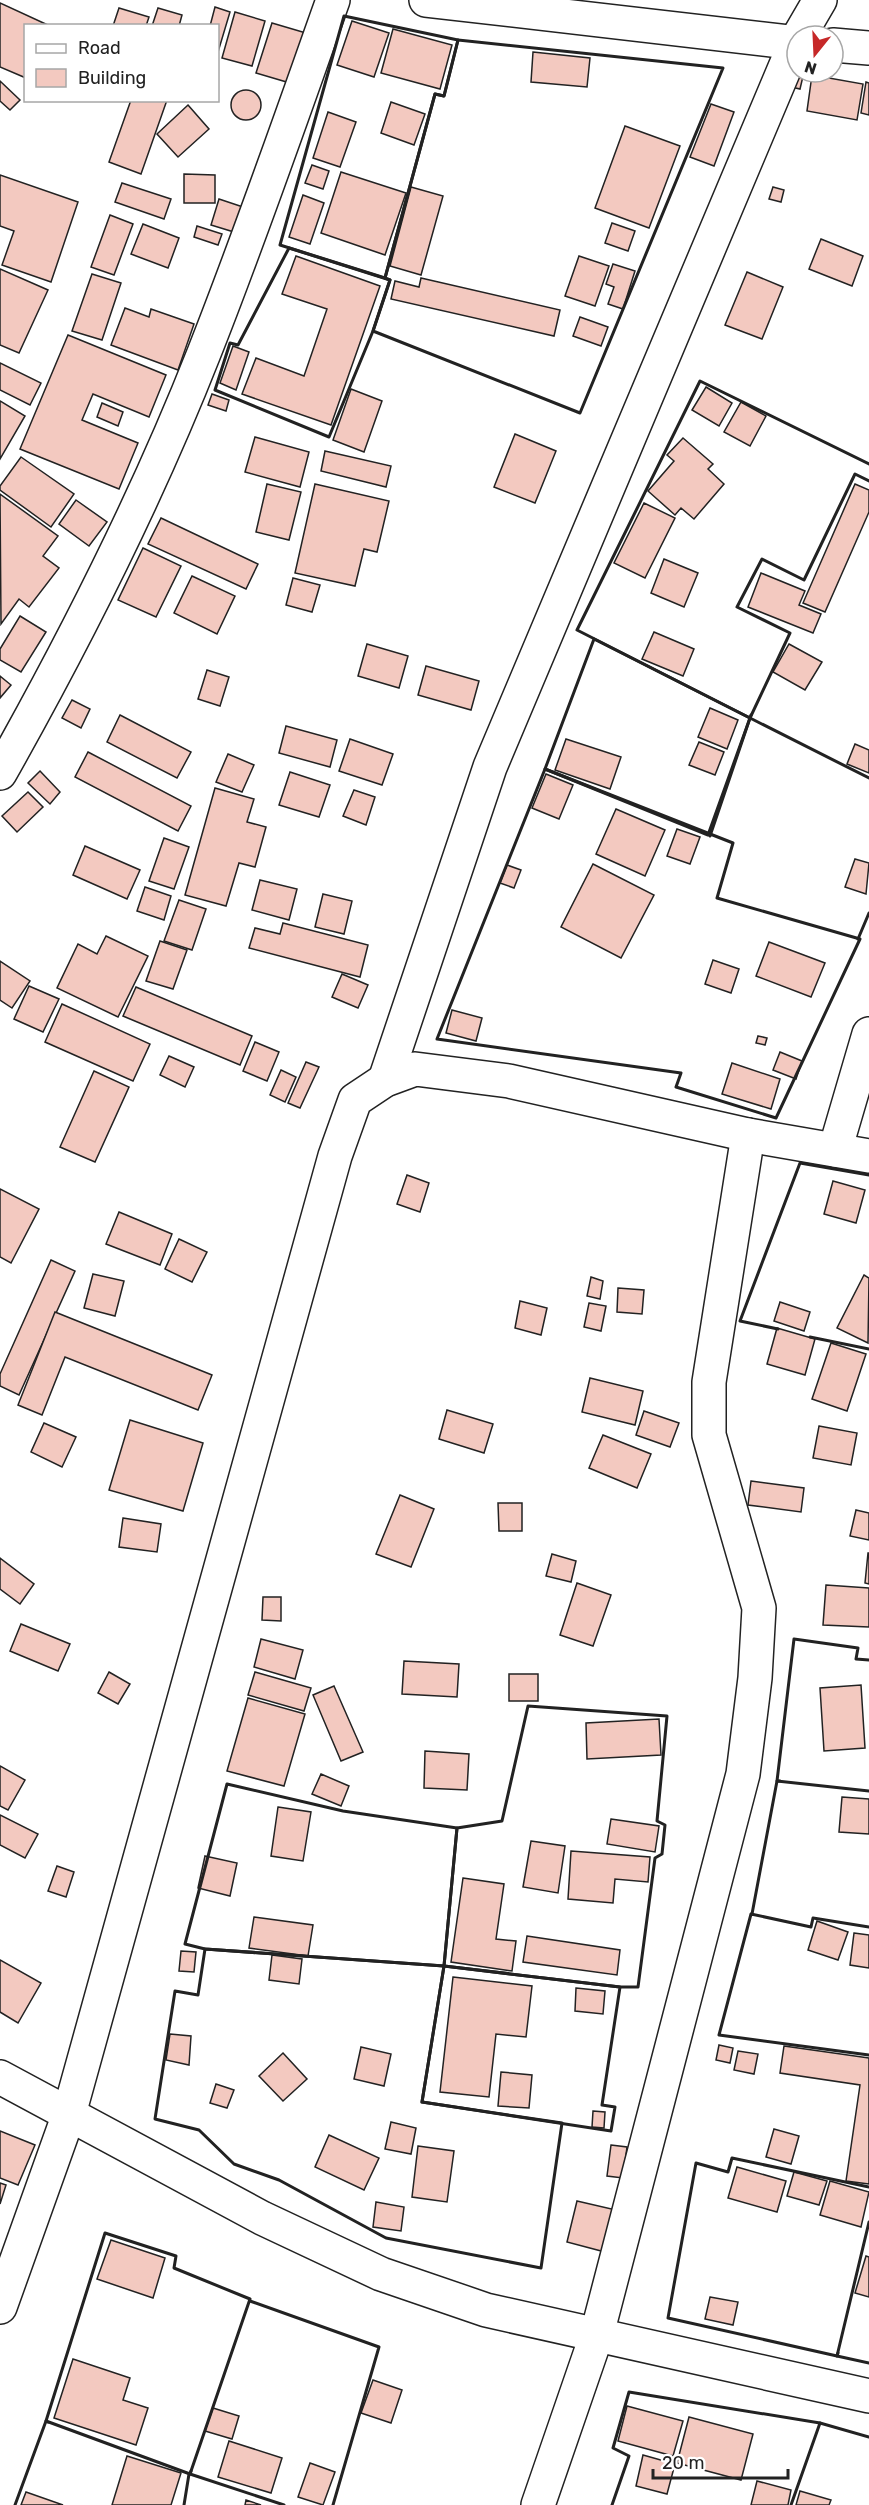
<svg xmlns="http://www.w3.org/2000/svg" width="869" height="2505" font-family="Rubik,sans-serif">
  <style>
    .building { fill: #f3c9c0; stroke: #222; stroke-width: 1.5 }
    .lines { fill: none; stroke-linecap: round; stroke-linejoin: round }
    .minor-casing { stroke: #222; stroke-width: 36 }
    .minor { stroke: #fff; stroke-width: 33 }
    .wall { stroke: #222; stroke-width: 3 }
  </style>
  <rect width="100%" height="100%" fill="#fff"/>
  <g class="building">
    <polygon points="0,3 50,26 26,26 26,78 0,67"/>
    <polygon points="215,7 230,12 218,52 218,26 210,26"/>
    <polygon points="119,8 149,17 146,26 113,26"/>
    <polygon points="158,8 182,15 179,26 152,26"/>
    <polygon points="235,12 265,21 252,66 222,58"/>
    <polygon points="352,21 389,33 374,77 337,65"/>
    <polygon points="272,23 306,33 290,83 256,73"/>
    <polygon points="393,29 452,45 440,89 381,73"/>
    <polygon points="533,52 590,58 587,87 531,82"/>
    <polygon points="797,72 804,72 800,89 787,86"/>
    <polygon points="812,75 863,84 857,120 807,111"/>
    <polygon points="0,81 20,100 10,110 0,101"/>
    <polygon points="866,82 869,83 869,115 861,113"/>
    <circle cx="246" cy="105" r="15"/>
    <polygon points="131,100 167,100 141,174 109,162"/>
    <polygon points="391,102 425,114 414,145 381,133"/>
    <polygon points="711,104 734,112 714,166 690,157"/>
    <polygon points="188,105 209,129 178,157 157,134"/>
    <polygon points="328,112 356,122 340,167 313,158"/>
    <polygon points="625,126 680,146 649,228 595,208"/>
    <polygon points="312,165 329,171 323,189 305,183"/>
    <polygon points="341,172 406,193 385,255 321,233"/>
    <polygon points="184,174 215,175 215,203 184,203"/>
    <polygon points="0,175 78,202 51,282 2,265 14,231 0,226"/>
    <polygon points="122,183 171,199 164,219 115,202"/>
    <polygon points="411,187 443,196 421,275 390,266"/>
    <polygon points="773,187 784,190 781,202 769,199"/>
    <polygon points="303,195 324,203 310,244 289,237"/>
    <polygon points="219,199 243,207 234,232 211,225"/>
    <polygon points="110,215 133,224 114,275 91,267"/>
    <polygon points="612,223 635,231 628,251 605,243"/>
    <polygon points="143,224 179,238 168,268 131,254"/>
    <polygon points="197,226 222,234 218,245 194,237"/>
    <polygon points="821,239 863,256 852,286 809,269"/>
    <polygon points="296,256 380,286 331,425 242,394 256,358 304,376 327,309 282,294"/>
    <polygon points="579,256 609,266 595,306 565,296"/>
    <polygon points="613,264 635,271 623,309 608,304 614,287 606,284"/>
    <polygon points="0,269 48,290 19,353 0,345"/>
    <polygon points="747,272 783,287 762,339 725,325"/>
    <polygon points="92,274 121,283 102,340 72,331"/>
    <polygon points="421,278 560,310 554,336 391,299 395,281 419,287"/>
    <polygon points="125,308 149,317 151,309 194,324 178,370 111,345"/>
    <polygon points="580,317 608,327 601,346 573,336"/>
    <polygon points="68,335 166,375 149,417 93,394 82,420 138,443 119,489 20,449"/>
    <polygon points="233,346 249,352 236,390 220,383"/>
    <polygon points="0,363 41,383 30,405 0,390"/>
    <polygon points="706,387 732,403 719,426 692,410"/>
    <polygon points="351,389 382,401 364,452 333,440"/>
    <polygon points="212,394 229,400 226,411 208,405"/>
    <polygon points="0,401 25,416 0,459"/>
    <polygon points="741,402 766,416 750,446 724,432"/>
    <polygon points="102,403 123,412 118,426 97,417"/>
    <polygon points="515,434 556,451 535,503 494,487"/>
    <polygon points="255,437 309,452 300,487 245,472"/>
    <polygon points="683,438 713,464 708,469 724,484 694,519 681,508 675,515 648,491 674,461 667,455"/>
    <polygon points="325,451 391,466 386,487 321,471"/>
    <polygon points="21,457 74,494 51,527 0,490 0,486"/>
    <polygon points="267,484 301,492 289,540 256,532"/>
    <polygon points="315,484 389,501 377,552 364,549 355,586 295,573"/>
    <polygon points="855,484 869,490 869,512 825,612 803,603"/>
    <polygon points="0,494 58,536 43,556 59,568 29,607 19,599 1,624"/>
    <polygon points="76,500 107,522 89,546 59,524"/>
    <polygon points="644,503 675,518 645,578 614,563"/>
    <polygon points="161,518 258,564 246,589 148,544"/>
    <polygon points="143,548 181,566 156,617 118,600"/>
    <polygon points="664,559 698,573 684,607 651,593"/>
    <polygon points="761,573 805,591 799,605 821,614 813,633 748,607"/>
    <polygon points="192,576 235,596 217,634 174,613"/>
    <polygon points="293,578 320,585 312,612 286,605"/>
    <polygon points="20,616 46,632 21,672 0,660 0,649"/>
    <polygon points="654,632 694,649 683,676 642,659"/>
    <polygon points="367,644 408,656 399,688 358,676"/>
    <polygon points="789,644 822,662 805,690 773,672"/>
    <polygon points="426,666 479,681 471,710 418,695"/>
    <polygon points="207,670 229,677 220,706 198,699"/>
    <polygon points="0,676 11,685 0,698"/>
    <polygon points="72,700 90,709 81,728 62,718"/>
    <polygon points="710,708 738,720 727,749 698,737"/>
    <polygon points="120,715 191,752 177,778 107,742"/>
    <polygon points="286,726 337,740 330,767 279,753"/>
    <polygon points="350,739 393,754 382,785 339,771"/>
    <polygon points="566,739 621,757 610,789 555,770"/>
    <polygon points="699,742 724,752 715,775 689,765"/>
    <polygon points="855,744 869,750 869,773 847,764"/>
    <polygon points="88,752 191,806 178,831 75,777"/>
    <polygon points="228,754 254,765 242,792 216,782"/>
    <polygon points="40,771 60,792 50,804 28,783"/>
    <polygon points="290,772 330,785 319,817 279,805"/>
    <polygon points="546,774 573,785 559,819 532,808"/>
    <polygon points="215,788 254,799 247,822 266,827 255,867 239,863 226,906 185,895"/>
    <polygon points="354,790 375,797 366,825 343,816"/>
    <polygon points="28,792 43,807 17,832 2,816"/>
    <polygon points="616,809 665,830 645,876 596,854"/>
    <polygon points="677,829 700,837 690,864 667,856"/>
    <polygon points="164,838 189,847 174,889 149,881"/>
    <polygon points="85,846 140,870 127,899 73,875"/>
    <polygon points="855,859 869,863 866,894 845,887"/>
    <polygon points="593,864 654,895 621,958 561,927"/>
    <polygon points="507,865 521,870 514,888 500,883"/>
    <polygon points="260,880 297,889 289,920 252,910"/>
    <polygon points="145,887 171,896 164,920 137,911"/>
    <polygon points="323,894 352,901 344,934 315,927"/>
    <polygon points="179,900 206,909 192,950 164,941"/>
    <polygon points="283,923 368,945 360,977 249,948 255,928 280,934"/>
    <polygon points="106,936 148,956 118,1017 57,988 78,944 97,954"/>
    <polygon points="160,941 187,950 173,989 146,981"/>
    <polygon points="769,942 825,963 811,997 756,976"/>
    <polygon points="713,960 739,969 731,993 705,984"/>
    <polygon points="0,961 30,981 12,1008 0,1000"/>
    <polygon points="342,974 368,985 358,1008 332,997"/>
    <polygon points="29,986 59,999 43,1032 14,1019"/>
    <polygon points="136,987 252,1036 240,1065 123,1016"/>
    <polygon points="62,1004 150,1044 133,1081 45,1042"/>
    <polygon points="452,1010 482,1018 476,1041 446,1033"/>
    <polygon points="758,1036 767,1038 765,1045 756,1043"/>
    <polygon points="255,1042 279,1052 267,1081 243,1071"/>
    <polygon points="780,1052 802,1061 796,1079 773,1070"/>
    <polygon points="169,1056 194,1067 185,1087 160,1075"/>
    <polygon points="306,1062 319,1067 300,1108 288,1103"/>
    <polygon points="732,1063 780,1079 771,1109 722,1094"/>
    <polygon points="281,1070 296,1077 285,1102 270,1095"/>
    <polygon points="94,1071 129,1087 95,1162 60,1147"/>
    <polygon points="407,1175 429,1183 420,1212 397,1204"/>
    <polygon points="833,1181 865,1190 856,1223 824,1214"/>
    <polygon points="0,1189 39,1209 11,1263 0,1257"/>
    <polygon points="119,1212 172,1234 160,1265 106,1244"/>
    <polygon points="179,1239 207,1252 192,1282 165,1269"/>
    <polygon points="51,1260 75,1271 19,1395 0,1386 0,1374"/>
    <polygon points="93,1274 124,1281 115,1316 84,1308"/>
    <polygon points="864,1275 869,1278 868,1343 837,1328"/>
    <polygon points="591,1277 603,1281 600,1299 587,1296"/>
    <polygon points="618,1288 644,1290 642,1314 617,1312"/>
    <polygon points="520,1301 547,1308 541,1335 515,1328"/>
    <polygon points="780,1302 810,1312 804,1331 774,1321"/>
    <polygon points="589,1303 606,1306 601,1331 584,1327"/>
    <polygon points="55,1312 212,1375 198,1410 65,1357 42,1415 18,1405"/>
    <polygon points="777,1328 815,1339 805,1375 767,1364"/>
    <polygon points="831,1343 866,1354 847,1411 812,1399"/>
    <polygon points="590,1378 643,1391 635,1425 582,1412"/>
    <polygon points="447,1410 493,1424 484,1453 439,1439"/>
    <polygon points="644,1411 679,1423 670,1447 636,1435"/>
    <polygon points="130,1420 203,1443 183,1511 109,1490"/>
    <polygon points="44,1423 76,1437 62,1467 31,1452"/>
    <polygon points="819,1426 857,1433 851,1465 813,1458"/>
    <polygon points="603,1435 651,1454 637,1488 589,1468"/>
    <polygon points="751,1481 804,1488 801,1512 748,1505"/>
    <polygon points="400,1495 434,1509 411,1567 376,1554"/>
    <polygon points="498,1503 522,1503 522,1531 499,1531"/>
    <polygon points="856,1510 869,1513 869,1540 850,1536"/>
    <polygon points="123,1518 161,1524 157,1552 119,1547"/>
    <polygon points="868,1553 869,1553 869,1584 865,1583"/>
    <polygon points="552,1554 576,1561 571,1582 546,1576"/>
    <polygon points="0,1558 34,1584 20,1604 0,1589"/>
    <polygon points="577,1583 611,1595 593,1646 560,1635"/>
    <polygon points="826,1585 869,1588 869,1627 823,1625"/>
    <polygon points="263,1597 281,1597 281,1621 262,1620"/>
    <polygon points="21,1624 70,1644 58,1671 10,1651"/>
    <polygon points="261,1639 303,1650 295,1679 254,1667"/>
    <polygon points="404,1661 459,1664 457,1697 402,1694"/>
    <polygon points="109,1672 130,1684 118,1704 98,1693"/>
    <polygon points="255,1672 311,1688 304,1711 248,1695"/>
    <rect x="509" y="1674" width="29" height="27"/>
    <polygon points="861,1685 865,1748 824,1751 820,1688"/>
    <polygon points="334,1686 363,1752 341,1761 313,1695"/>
    <polygon points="248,1698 305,1714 284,1786 227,1771"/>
    <polygon points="659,1719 661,1755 587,1759 586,1723"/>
    <polygon points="425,1751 469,1754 467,1790 424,1788"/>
    <polygon points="0,1766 25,1780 8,1810 0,1806"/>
    <polygon points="321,1774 349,1786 341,1806 312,1794"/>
    <polygon points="842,1797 869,1799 869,1834 839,1832"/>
    <polygon points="278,1807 311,1812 303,1861 271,1856"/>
    <polygon points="0,1815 38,1834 25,1858 0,1845"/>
    <polygon points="611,1819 659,1826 655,1852 607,1844"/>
    <polygon points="531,1841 565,1846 558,1893 523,1887"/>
    <polygon points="571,1851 650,1857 648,1882 615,1879 613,1903 568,1899"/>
    <polygon points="205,1856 237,1863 230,1896 198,1888"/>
    <polygon points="57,1866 74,1872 66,1897 48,1891"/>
    <polygon points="463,1878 504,1884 496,1939 516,1941 512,1971 451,1962"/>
    <polygon points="254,1917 313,1925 308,1956 249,1948"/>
    <polygon points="817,1921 848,1932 838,1960 808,1950"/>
    <polygon points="854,1933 869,1935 869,1968 850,1965"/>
    <polygon points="527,1936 620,1950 617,1975 523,1962"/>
    <polygon points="181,1951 196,1952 194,1972 179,1971"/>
    <polygon points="272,1955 302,1959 299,1984 269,1980"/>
    <polygon points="0,1960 41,1983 18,2023 0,2012"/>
    <polygon points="453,1977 532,1986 526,2037 496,2034 489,2097 440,2092"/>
    <polygon points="576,1988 605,1991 603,2014 575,2011"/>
    <polygon points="170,2034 191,2036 189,2065 166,2060"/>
    <polygon points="719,2045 733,2048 730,2063 716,2060"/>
    <polygon points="784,2046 869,2058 869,2184 846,2181 860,2085 780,2073"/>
    <polygon points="361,2047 391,2054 384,2086 354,2079"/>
    <polygon points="738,2051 758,2054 754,2074 734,2070"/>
    <polygon points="283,2053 307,2079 283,2101 259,2076"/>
    <polygon points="501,2072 532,2075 529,2108 498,2106"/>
    <polygon points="216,2084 234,2090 227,2108 210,2103"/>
    <polygon points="593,2111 605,2112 604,2128 592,2127"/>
    <polygon points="391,2122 416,2128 411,2154 385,2149"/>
    <polygon points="774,2129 799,2136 791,2164 766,2157"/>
    <polygon points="0,2131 35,2145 18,2185 0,2178"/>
    <polygon points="329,2135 379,2158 364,2190 315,2167"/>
    <polygon points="611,2145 627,2147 623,2178 607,2176"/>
    <polygon points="418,2146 454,2151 447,2202 412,2197"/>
    <polygon points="737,2167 786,2181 777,2212 728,2198"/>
    <polygon points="794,2172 827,2181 819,2205 787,2196"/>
    <polygon points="830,2181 869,2192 861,2227 820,2215"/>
    <polygon points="0,2183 6,2185 0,2204"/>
    <polygon points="577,2201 616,2210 605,2252 567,2242"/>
    <polygon points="376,2202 404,2207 401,2231 373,2227"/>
    <polygon points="111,2240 165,2258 153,2298 97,2279"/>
    <polygon points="866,2256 869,2257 869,2297 855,2293"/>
    <polygon points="710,2297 738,2302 733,2325 705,2319"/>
    <polygon points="73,2359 130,2378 123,2400 148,2408 136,2445 54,2418"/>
    <polygon points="373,2380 402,2390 391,2423 361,2413"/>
    <polygon points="627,2406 683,2421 673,2456 618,2441"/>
    <polygon points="213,2408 239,2416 232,2439 205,2431"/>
    <polygon points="689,2417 753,2434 741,2480 677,2463"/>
    <polygon points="229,2441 282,2458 271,2493 218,2477"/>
    <polygon points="643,2455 675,2464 667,2494 636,2486"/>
    <polygon points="127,2456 181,2473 171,2505 112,2505"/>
    <polygon points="310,2463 335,2472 323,2505 298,2497"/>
    <polygon points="757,2481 791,2490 788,2505 751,2505"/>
    <polygon points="800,2491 831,2500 829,2505 796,2505"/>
    <polygon points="26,2492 63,2505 21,2505"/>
    <polygon points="246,2500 261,2505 245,2505"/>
  </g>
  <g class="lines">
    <g class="minor-casing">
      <g id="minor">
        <polyline points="426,0 797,43"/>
        <polyline points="799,36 820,0"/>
        <polyline points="833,45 869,48"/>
        <path d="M0,773C76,638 147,498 204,353C250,237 291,118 333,0"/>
        <polyline points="385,1080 490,767 797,39"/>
        <polyline points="835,1150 869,1034"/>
        <polyline points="0,2077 262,2218 381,2274 486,2310 869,2396"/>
        <polyline points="0,2307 69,2114 335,1156 355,1100 385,1080 415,1069 509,1081 748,1135 869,1156"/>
        <polyline points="538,2505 597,2334 743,1774 755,1678 759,1608 709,1435 709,1382 748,1135"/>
      </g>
    </g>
    <use href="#minor" class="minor"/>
    <g class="wall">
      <polygon points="344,16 458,40 444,96 435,94 385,278 280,245"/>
      <polygon points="458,40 723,68 580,413 373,331 390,280 385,278 435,94 444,96"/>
      <polygon points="289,248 390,280 373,331 329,437 215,390 230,343 238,345"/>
      <polyline points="869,464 700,381 577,630 750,718 790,633 737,607 762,559 804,580 855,474 869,481"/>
      <polygon points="594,639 750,718 708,835 545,769"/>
      <polyline points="750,718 869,778"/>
      <polygon points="545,769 733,843 717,898 860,939 776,1118 676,1087 681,1073 437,1039"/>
      <polyline points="710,836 751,715"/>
      <polyline points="858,939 869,913"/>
      <polyline points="778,1329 740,1321 800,1163 869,1175"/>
      <polyline points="810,1337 869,1349"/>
      <polygon points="528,1706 667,1716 657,1821 665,1825 662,1854 655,1858 638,1987 620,1987 444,1966 457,1828 502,1821"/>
      <polyline points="780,1781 777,1781 794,1639 858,1648 856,1659 869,1660"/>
      <polygon points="227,1784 343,1811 457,1828 444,1966 205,1949 185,1944"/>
      <polyline points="752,1914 777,1781 869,1791"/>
      <polyline points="869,1927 813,1918 811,1927 751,1914 719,2035 869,2055"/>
      <polygon points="205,1949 444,1966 422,2102 562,2123 541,2268 386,2238 279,2180 234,2164 199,2130 155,2119 175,1991 198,1995"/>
      <polygon points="444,1966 620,1987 602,2105 615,2107 611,2131 422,2102"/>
      <polyline points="869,2187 732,2158 728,2172 696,2163 668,2318 837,2356 869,2222"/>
      <polygon points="105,2233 176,2256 174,2268 250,2299 190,2474 46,2421"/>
      <polyline points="250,2301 379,2347 333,2505"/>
      <polyline points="838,2353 837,2356 869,2363"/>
      <polyline points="820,2423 869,2437"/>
      <polyline points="191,2471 190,2474 284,2505"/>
      <polyline points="15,2505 46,2421 48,2422"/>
      <polyline points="184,2505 189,2474"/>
      <polyline points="612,2505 629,2456 613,2448 629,2392 820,2423 791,2505"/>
    </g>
  </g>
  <rect x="24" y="24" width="195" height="78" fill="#ffffff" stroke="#a7a7a7" stroke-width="1.5"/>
  <rect x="36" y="44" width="30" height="9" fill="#ffffff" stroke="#a7a7a7" stroke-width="1.5"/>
  <text x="78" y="54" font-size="18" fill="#222222">Road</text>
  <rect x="36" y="69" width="30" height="18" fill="#f3c9c0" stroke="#a7a7a7" stroke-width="1.5"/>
  <text x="78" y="84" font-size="18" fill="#222222">Building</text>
  <g transform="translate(815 54) rotate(198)"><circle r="28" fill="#ffffff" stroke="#a7a7a7" stroke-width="1.5"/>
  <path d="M0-4.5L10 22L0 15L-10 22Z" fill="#c62828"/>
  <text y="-9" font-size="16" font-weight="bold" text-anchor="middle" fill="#222222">N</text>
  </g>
  <path d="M653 2469v9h135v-9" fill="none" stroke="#222222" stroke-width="3"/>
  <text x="662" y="2469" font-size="18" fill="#222222" stroke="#ffffff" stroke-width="4.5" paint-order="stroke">20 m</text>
</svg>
